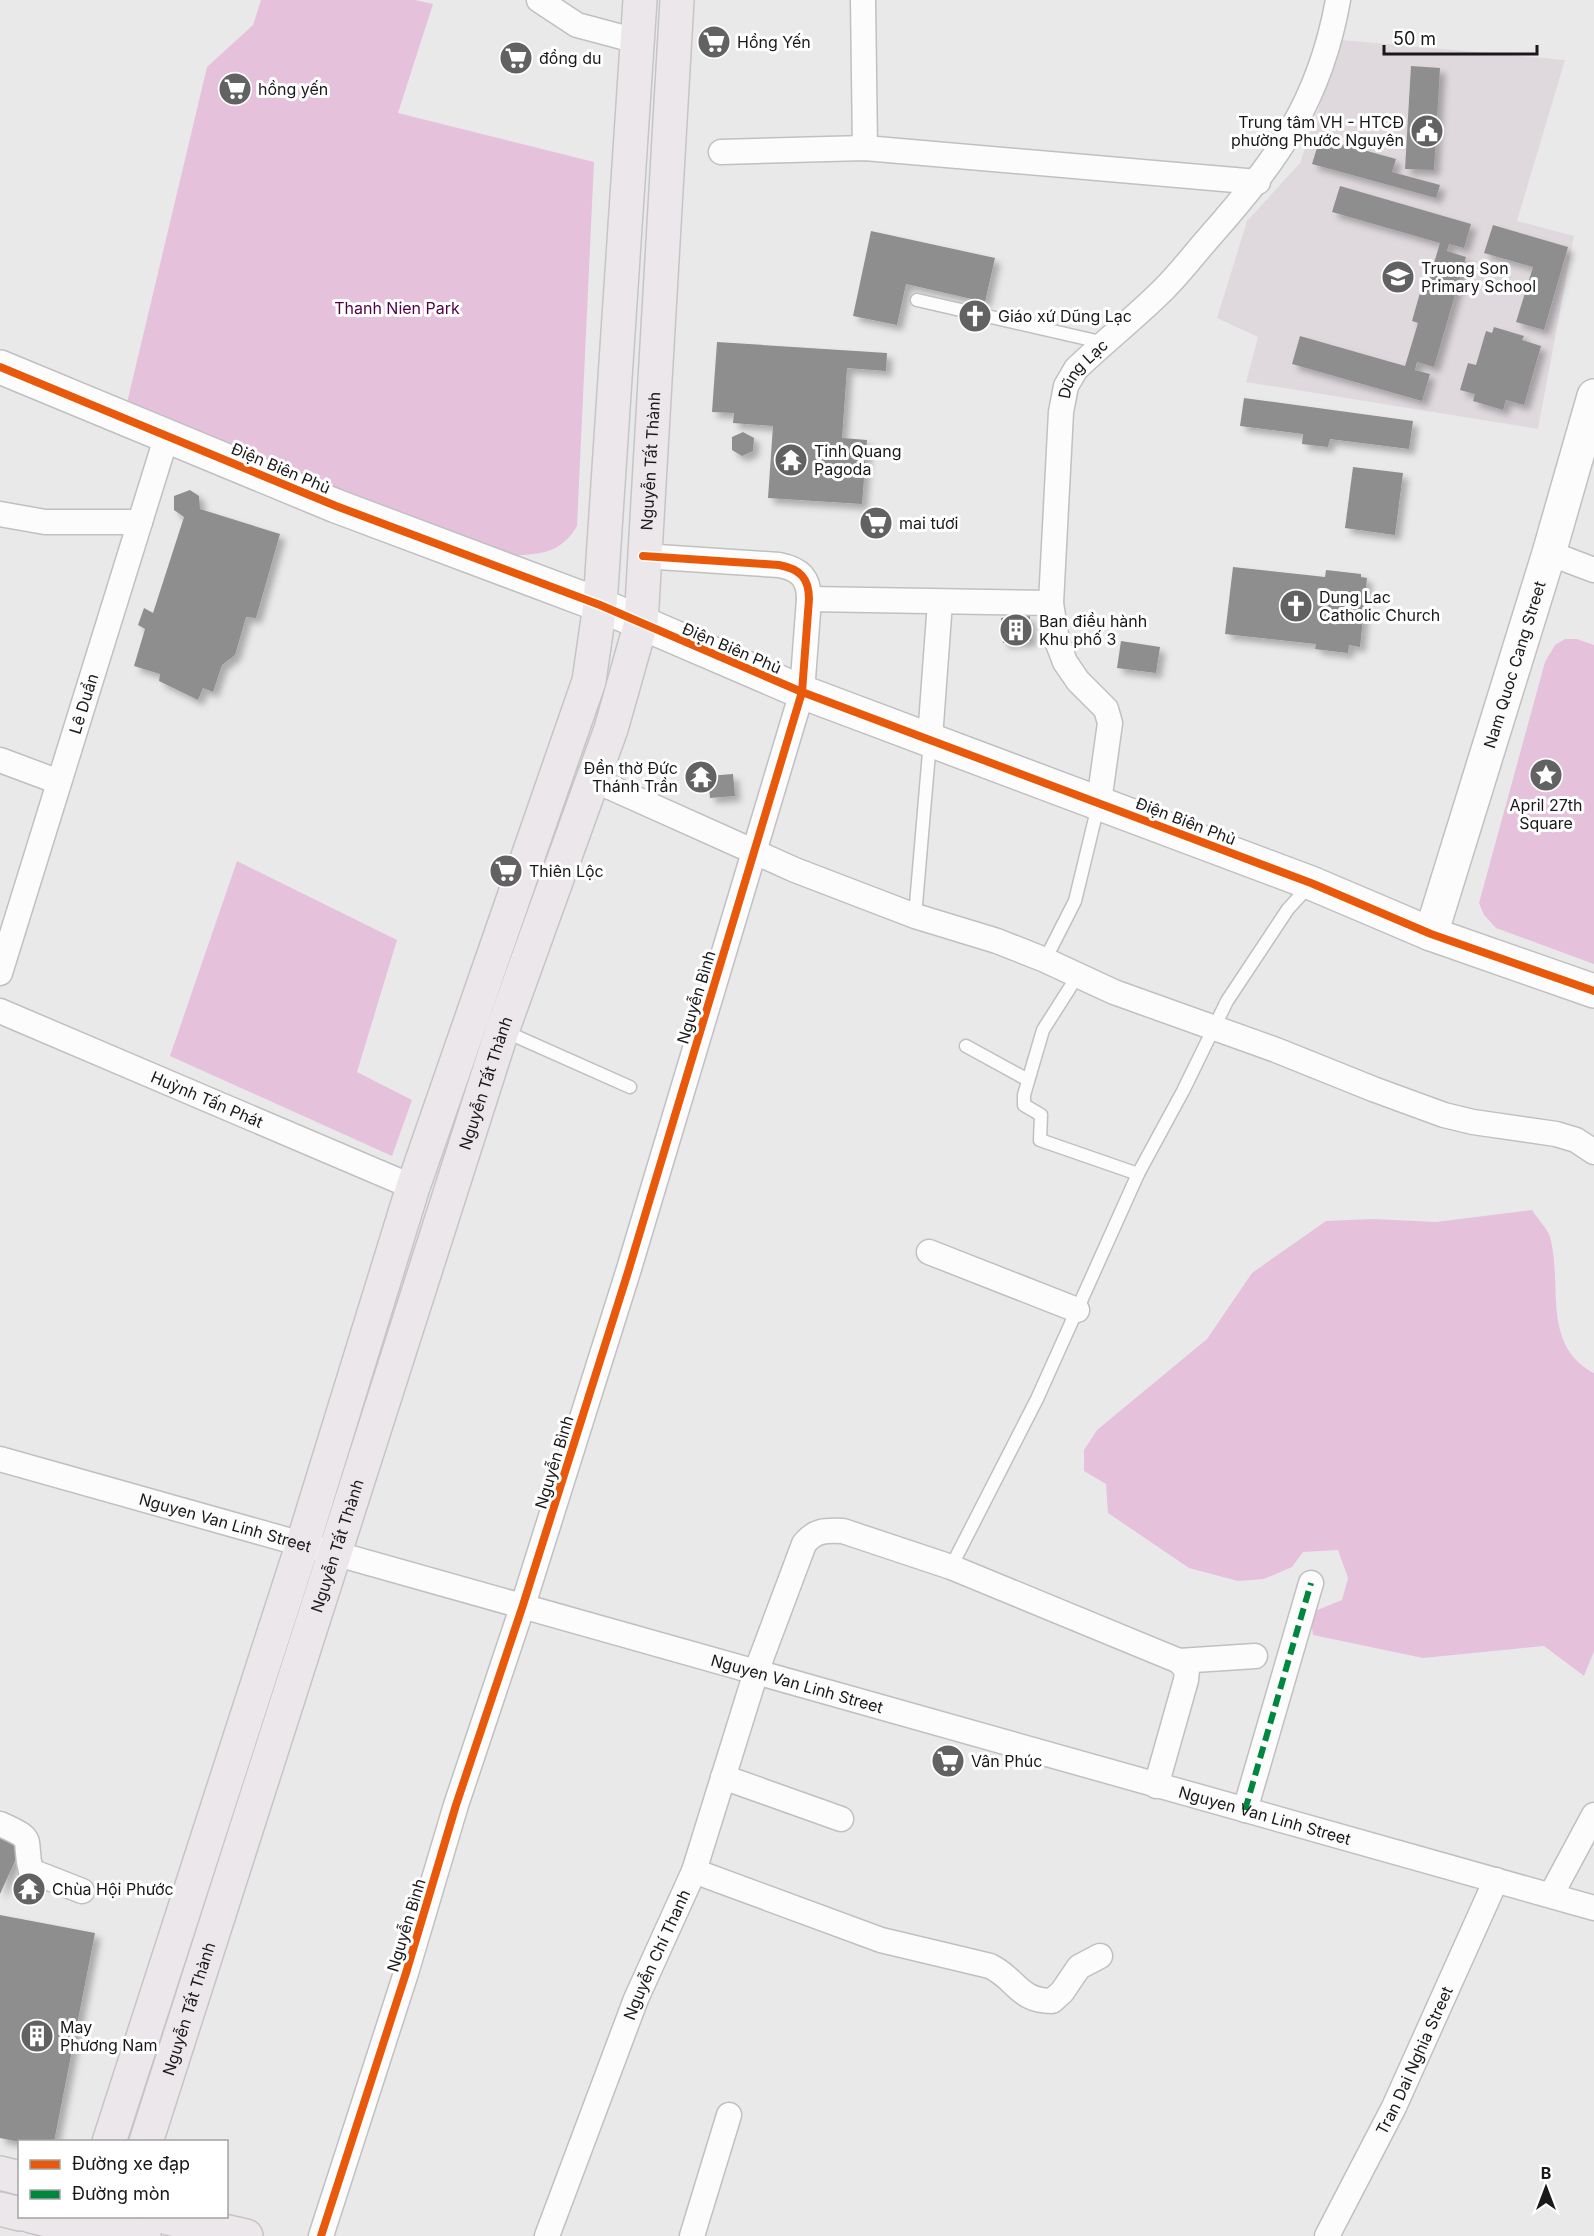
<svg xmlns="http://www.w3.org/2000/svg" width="1594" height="2236" font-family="Inter,sans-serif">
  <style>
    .built { fill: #dfd9dd }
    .green { fill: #e6c1db }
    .building { fill: #8f8e8f; filter: url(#shadow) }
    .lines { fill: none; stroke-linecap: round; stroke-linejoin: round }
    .lane-casing { stroke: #c1c0c1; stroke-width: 15 }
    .street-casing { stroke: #c1c0c1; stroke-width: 27 }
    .secondary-casing { stroke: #c1c0c1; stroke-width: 36 }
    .primary-casing { stroke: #c6c5c5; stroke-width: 36 }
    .lane { stroke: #fcfcfc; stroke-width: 12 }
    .street { stroke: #fcfcfc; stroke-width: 24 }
    .secondary { stroke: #fcfcfc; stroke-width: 33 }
    .primary { stroke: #ece7eb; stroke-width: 33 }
    .quiet { stroke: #00873e; stroke-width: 6; stroke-dasharray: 12 6; stroke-linecap: butt }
    .cycleway-casing { stroke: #fff; stroke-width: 11 }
    .cycleway { stroke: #e8590c; stroke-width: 8 }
    .labels { text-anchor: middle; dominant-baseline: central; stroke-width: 6; stroke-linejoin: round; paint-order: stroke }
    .poi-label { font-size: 16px; fill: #1a1919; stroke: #fff; text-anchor: start }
    .park-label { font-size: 16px; fill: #500141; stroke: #fff }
    .street-label { font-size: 16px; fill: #1a1919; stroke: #fff }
  </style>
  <defs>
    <filter id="shadow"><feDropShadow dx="5.5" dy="5.5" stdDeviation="3" flood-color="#0004"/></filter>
  </defs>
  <rect width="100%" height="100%" fill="#eae9ea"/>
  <polygon class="built" points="1342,40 1565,60 1517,221 1574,236 1538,429 1246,382 1258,337 1217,318 1247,221 1300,163"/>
  <g class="green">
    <path d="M261,0H415L433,4L398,113L594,162L577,526C559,556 538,554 506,556L127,403L207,67L253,25Z"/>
    <polygon points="1565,639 1577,639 1594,645 1594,964 1496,928 1484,915 1479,903 1545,662 1555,645"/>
    <polygon points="237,861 397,940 357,1072 412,1100 392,1156 170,1056"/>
    <path d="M1532,1210C1537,1218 1547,1228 1550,1237C1563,1285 1541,1345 1594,1373V1651L1584,1676L1544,1646L1423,1658L1313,1635L1310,1613L1342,1600L1348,1578L1338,1550L1303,1552L1292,1567L1264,1579L1238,1581L1189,1568L1108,1513L1106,1484L1084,1471V1450L1097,1430L1207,1339L1252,1273L1326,1221L1373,1219L1436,1222Z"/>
  </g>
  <g class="building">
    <polygon points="1411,66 1440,68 1434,170 1405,169"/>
    <polygon points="1320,138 1396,159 1392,172 1440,185 1436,198 1312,164"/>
    <polygon points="1340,186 1471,224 1464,248 1449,244 1447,251 1466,257 1434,367 1417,362 1415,370 1430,374 1422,401 1292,364 1300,336 1405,366 1418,323 1412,321 1423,282 1428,283 1440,243 1332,212"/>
    <polygon points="1493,225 1568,247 1544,330 1516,322 1533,267 1484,253"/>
    <polygon points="871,231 995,258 985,302 906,284 897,325 853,316"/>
    <polygon points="1494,327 1524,336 1522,340 1541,346 1524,405 1506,400 1503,410 1473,401 1475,394 1460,390 1468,363 1476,365 1486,331 1492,333"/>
    <polygon points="717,342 887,353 886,371 847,368 842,438 867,440 862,504 768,498 773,426 733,423 734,413 712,412"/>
    <polygon points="1244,398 1413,421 1409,449 1330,439 1328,447 1302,444 1303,434 1240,426"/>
    <polygon points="743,432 754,438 753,451 742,456 732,450 732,437"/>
    <polygon points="1353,467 1403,473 1395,535 1345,528"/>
    <polygon points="190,490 199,496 200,509 280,534 256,618 246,617 235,655 222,665 213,692 203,688 198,700 159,681 160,674 134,666 145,629 138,625 144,608 153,613 184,517 174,510 174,496"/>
    <polygon points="1233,567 1325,577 1326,570 1361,574 1361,577 1367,578 1360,647 1349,645 1348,653 1315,649 1316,644 1225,634"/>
    <polygon points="1030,616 1031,641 1003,643 1001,618"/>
    <polygon points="1121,641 1160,647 1156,673 1117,668"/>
    <polygon points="733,774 735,796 710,798 708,776"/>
    <polygon points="0,1838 21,1848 0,1894"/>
    <polygon points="0,1915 95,1933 54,2142 20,2142 0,2138"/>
  </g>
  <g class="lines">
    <g class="lane-casing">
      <g id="lane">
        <polyline points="917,300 1105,343"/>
        <polyline points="915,916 930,741"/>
        <polyline points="1045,960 1075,901 1098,806"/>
        <polyline points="1078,975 1043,1030 1024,1095 1024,1105 1041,1115 1040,1140 1138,1174"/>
        <polyline points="504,1031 630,1087"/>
        <polyline points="966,1046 1028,1080"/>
        <polyline points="951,1567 1037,1399 1138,1174 1183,1091 1227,1001 1288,909 1310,885"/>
      </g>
    </g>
    <g class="street-casing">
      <g id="street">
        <polyline points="539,0 577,25 637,41"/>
        <polyline points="863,0 865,148"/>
        <polyline points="721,152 865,148 1258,182"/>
        <polyline points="0,514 45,522 140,522"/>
        <polyline points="1549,553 1594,570"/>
        <polyline points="809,599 1051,603"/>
        <polyline points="930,738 940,602"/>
        <polyline points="0,760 59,782"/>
        <polyline points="592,779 795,870 915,916 997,941 1045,960 1114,992 1276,1050 1373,1089 1444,1115 1473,1122 1556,1134 1576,1140 1594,1152"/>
        <path id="s1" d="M1099,802L1110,723L1106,709L1078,681L1065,662L1057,641L1051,603L1061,412L1066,386L1076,369C1104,342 1136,317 1164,289C1181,272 1196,252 1212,234C1278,159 1320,101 1338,0"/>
        <path id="s2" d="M0,973L167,435"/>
        <path id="s3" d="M0,1011L413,1187"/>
        <polyline points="929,1252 1077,1310"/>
        <path id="s4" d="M0,1459L1594,1908"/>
        <polyline points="723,1777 841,1819"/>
        <polyline points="1156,1786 1186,1680 1187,1670 1179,1661"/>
        <polyline points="1245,1810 1311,1583"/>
        <path d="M0,1824C39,1841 22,1838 31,1871L82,1891"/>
        <path d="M694,1871L881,1940L990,1966C1017,1979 1018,2001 1052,2001L1062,1992L1079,1967L1100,1956"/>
        <polyline points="1551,1895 1594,1815"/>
        <path d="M321,2236L406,1973L456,1805L523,1605L628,1272L802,692L809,599C809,578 800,569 779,565L643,556"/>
        <path id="s5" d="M547,2236L636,1999L694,1871L756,1672L804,1544C815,1530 826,1530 843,1531L951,1567L1179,1661L1255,1656"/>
        <polyline points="692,2236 729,2115"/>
        <path id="s6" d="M1327,2236L1394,2107L1496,1880"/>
      </g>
    </g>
    <g class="secondary-casing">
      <g id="secondary">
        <polyline points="0,367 336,506 600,605 802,692 1311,883 1431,934 1594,991"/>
        <path id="s7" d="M1431,934L1549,553L1594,396"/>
      </g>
    </g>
    <g class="primary-casing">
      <g id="primary">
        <polyline points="109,2142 303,1543 413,1187 589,681 600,605 640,0"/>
        <path id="s8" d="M146,2142L502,1031L611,729L641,623L677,0"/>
        <polyline points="0,2173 20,2178"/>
        <polyline points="0,2209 20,2214"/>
        <polyline points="31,2216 80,2228 112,2230 144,2236"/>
        <polyline points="159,2216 246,2236"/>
      </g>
    </g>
    <use href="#lane" class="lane"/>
    <use href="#street" class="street"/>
    <use href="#secondary" class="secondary"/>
    <use href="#primary" class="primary"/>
    <polyline class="quiet" points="1245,1810 1311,1583"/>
    <g class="cycleway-casing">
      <g id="cycleway">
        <polyline points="0,367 336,506 600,605 802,692 1311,883 1431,934 1594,991"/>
        <path d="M321,2236L406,1973L456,1805L523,1605L628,1272L802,692L809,599C809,578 800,569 779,565L643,556"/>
      </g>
    </g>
    <use href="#cycleway" class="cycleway"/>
  </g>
  <defs>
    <g id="supermarket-disc" transform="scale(1.725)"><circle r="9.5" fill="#636262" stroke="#fff"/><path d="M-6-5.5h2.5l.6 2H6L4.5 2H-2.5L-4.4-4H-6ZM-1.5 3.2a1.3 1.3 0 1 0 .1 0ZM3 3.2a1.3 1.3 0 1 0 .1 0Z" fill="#fff"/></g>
    <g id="civic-disc" transform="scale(1.725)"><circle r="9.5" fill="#636262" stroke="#fff"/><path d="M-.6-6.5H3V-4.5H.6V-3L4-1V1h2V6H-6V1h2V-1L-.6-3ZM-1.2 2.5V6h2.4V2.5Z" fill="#fff"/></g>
    <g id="school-disc" transform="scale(1.725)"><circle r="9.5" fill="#636262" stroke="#fff"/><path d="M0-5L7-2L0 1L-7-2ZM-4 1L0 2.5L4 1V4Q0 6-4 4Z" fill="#fff"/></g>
    <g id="church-disc" transform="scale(1.725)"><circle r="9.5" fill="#636262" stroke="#fff"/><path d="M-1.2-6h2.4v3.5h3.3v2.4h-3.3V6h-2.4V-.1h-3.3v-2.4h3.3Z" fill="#fff"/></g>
    <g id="temple-disc" transform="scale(1.725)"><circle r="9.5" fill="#636262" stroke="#fff"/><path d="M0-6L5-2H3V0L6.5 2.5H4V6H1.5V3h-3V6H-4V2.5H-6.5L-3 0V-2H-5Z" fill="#fff"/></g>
    <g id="building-disc" transform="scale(1.725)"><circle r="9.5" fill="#636262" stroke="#fff"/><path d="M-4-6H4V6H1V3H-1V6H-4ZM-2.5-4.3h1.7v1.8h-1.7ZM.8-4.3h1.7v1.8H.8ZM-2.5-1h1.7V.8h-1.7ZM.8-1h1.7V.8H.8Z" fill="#fff"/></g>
    <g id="sight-disc" transform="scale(1.725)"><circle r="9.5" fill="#636262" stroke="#fff"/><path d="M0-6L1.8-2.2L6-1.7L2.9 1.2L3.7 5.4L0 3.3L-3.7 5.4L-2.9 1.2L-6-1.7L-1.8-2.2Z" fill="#fff"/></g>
  </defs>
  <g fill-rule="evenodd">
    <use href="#supermarket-disc" x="714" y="42"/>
    <use href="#supermarket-disc" x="516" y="58"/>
    <use href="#supermarket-disc" x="235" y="89"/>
    <use href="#civic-disc" x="1427" y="131"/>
    <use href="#school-disc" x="1398" y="277"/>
    <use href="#church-disc" x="975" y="316"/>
    <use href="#temple-disc" x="791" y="460"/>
    <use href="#supermarket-disc" x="876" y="523"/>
    <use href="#church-disc" x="1296" y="606"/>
    <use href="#building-disc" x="1016" y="630"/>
    <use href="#sight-disc" x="1546" y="775"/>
    <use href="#temple-disc" x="701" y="777"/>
    <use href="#supermarket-disc" x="506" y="871"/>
    <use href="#supermarket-disc" x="948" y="1761"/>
    <use href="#temple-disc" x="29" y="1889"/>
    <use href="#building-disc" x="37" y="2036"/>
  </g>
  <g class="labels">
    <g class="poi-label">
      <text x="737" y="42">Hồng Yến</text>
      <text x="539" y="58">đồng du</text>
      <text x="258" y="89">hồng yến</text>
      <text x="1404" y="122" text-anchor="end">Trung tâm VH - HTCĐ<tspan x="1404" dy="18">phường Phước Nguyên</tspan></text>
      <text x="1421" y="268">Truong Son<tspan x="1421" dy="18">Primary School</tspan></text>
      <text x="998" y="316">Giáo xứ Dũng Lạc</text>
      <text x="814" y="451">Tinh Quang<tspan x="814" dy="18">Pagoda</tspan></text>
      <text x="899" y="523">mai tươi</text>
      <text x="1319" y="597">Dung Lac<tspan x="1319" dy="18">Catholic Church</tspan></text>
      <text x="1039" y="621">Ban điều hành<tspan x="1039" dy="18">Khu phố 3</tspan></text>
      <text x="678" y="768" text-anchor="end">Đền thờ Đức<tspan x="678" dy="18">Thánh Trần</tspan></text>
      <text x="1546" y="805" text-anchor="middle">April 27th<tspan x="1546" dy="18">Square</tspan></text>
      <text x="529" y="871">Thiên Lộc</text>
      <text x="971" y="1761">Vân Phúc</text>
      <text x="52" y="1889">Chùa Hội Phước</text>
      <text x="60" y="2027">May<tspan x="60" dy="18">Phương Nam</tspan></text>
    </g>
    <g class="park-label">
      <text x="397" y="308">Thanh Nien Park</text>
    </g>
    <g class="street-label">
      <text stroke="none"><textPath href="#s1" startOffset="459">Dũng Lạc</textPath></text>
      <text stroke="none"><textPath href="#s8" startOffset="1760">Nguyễn Tất Thành</textPath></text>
      <text transform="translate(281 468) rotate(23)">Điện Biên Phủ</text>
      <text transform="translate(732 648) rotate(23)">Điện Biên Phủ</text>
      <text stroke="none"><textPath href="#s7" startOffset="282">Nam Quoc Cang Street</textPath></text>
      <text stroke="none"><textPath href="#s2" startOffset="282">Lê Duẩn</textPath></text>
      <text transform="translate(1186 821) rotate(21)">Điện Biên Phủ</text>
      <text transform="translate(696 997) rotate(-73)">Nguyễn Bình</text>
      <text stroke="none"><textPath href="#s8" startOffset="1112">Nguyễn Tất Thành</textPath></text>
      <text stroke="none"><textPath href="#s3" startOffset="225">Huỳnh Tấn Phát</textPath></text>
      <text transform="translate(554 1462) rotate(-73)">Nguyễn Bình</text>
      <text stroke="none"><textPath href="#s4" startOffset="234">Nguyen Van Linh Street</textPath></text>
      <text stroke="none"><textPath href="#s8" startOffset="626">Nguyễn Tất Thành</textPath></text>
      <text stroke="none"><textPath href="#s4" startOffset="828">Nguyen Van Linh Street</textPath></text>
      <text stroke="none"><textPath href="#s4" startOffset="1314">Nguyen Van Linh Street</textPath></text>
      <text transform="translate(406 1925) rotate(-73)">Nguyễn Bình</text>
      <text stroke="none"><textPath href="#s5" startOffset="302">Nguyễn Chí Thanh</textPath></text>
      <text stroke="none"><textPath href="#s8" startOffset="140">Nguyễn Tất Thành</textPath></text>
      <text stroke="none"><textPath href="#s6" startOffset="196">Tran Dai Nghia Street</textPath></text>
    </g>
  </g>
  <rect x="18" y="2140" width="210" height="78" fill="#ffffff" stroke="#a3a3a3" stroke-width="1.5"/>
  <rect x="30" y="2160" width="30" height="9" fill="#e8590c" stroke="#a3a3a3" stroke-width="1.5"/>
  <text x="72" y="2170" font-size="18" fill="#1a1919">Đường xe đạp</text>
  <rect x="30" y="2190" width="30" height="9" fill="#00873e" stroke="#a3a3a3" stroke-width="1.5"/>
  <text x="72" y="2200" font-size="18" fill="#1a1919">Đường mòn</text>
  <g transform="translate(1546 2188)" stroke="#ffffff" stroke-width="4.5" paint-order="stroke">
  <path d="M0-4.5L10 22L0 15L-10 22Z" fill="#1a1919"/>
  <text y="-9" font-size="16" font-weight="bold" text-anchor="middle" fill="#1a1919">B</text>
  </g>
  <path d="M1384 45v9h153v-9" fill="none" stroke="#1a1919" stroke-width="3"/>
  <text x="1393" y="45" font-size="18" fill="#1a1919" stroke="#ffffff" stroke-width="4.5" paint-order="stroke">50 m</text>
</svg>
